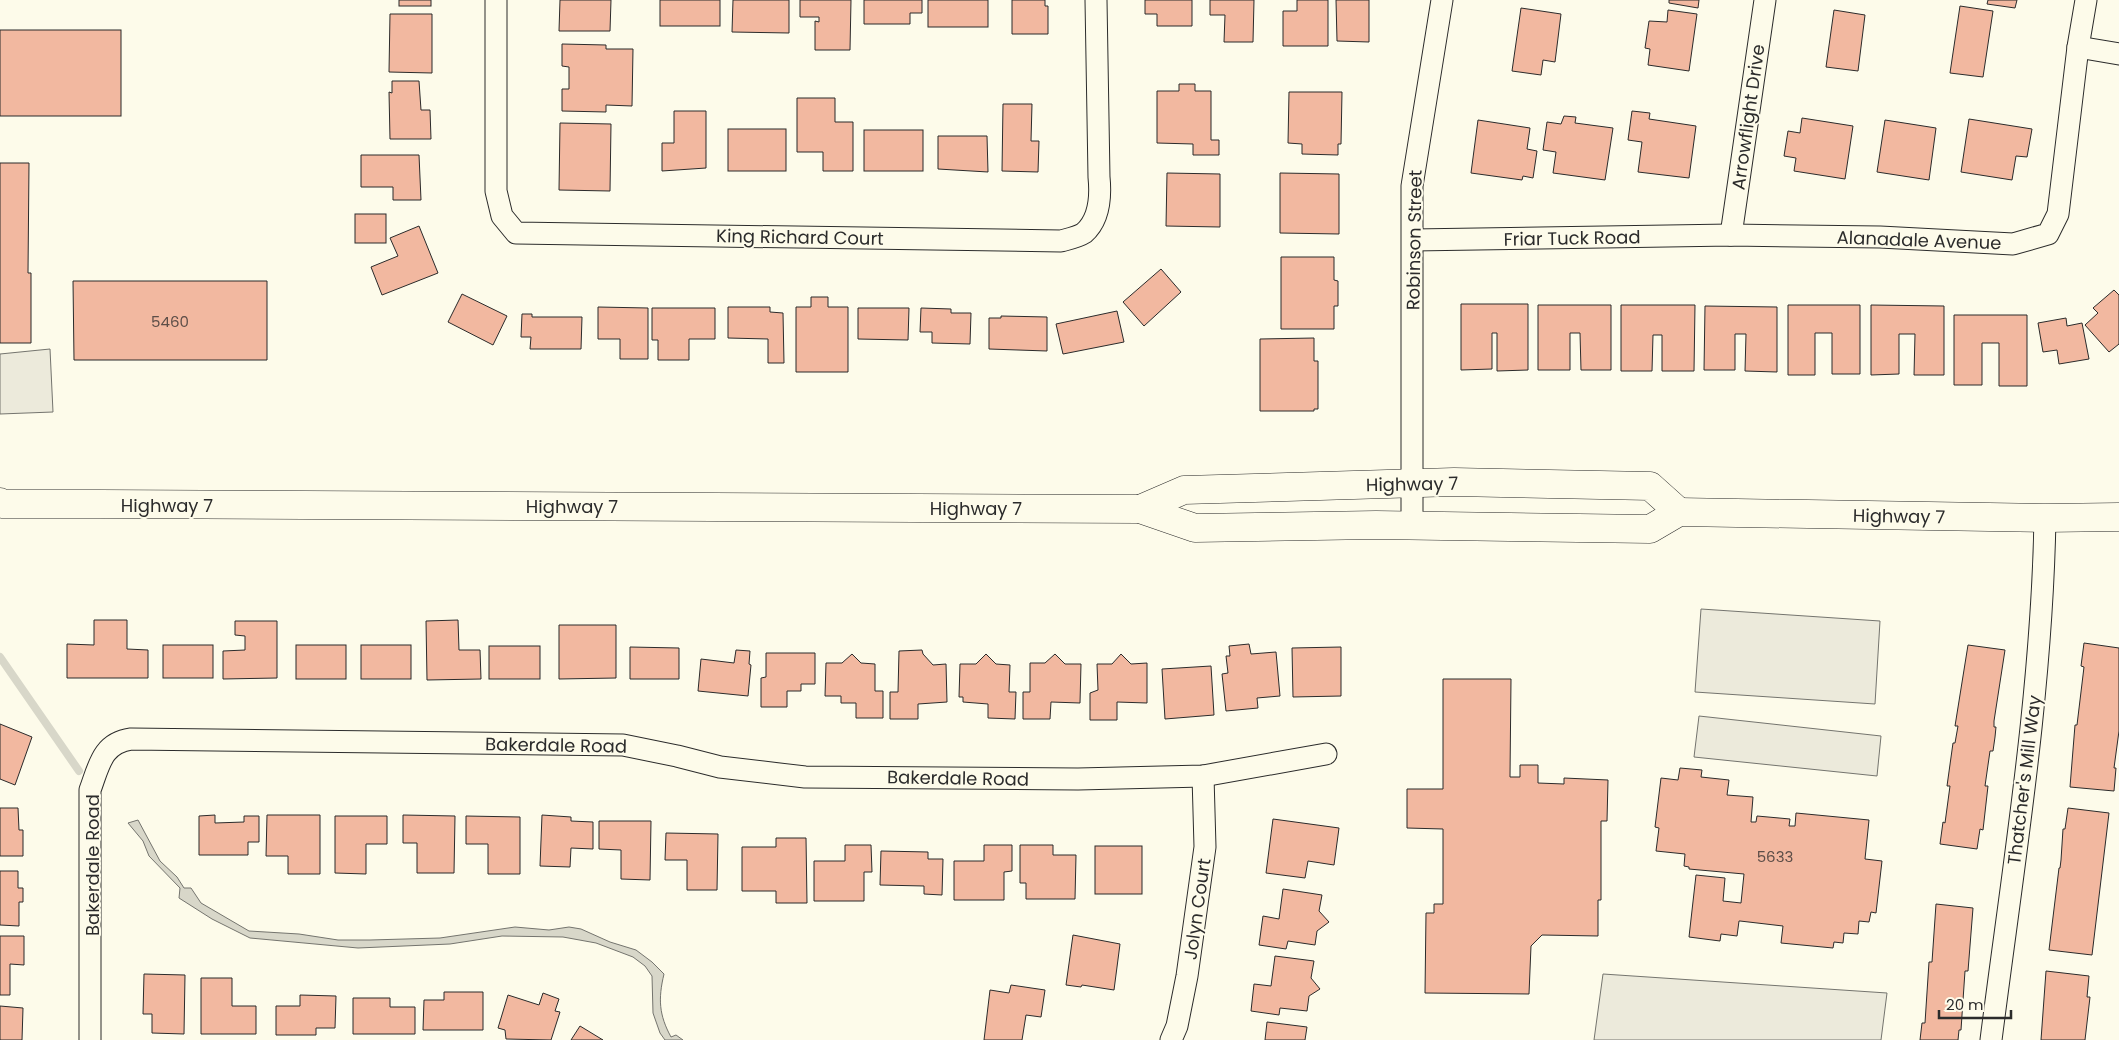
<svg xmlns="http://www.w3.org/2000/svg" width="2119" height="1040" font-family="Poppins,sans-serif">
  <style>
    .parking { fill: #eceadb; stroke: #74746e }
    .water { fill: #d8d7c9; stroke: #74746e }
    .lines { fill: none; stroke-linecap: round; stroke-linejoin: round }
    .stream { stroke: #d8d7c9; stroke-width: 8 }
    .building { fill: #f2b8a0; stroke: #2b2b2b }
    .street-casing { stroke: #2b2b2b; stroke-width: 23 }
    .primary-casing { stroke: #2b2b2b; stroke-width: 29 }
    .street { stroke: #fdfbea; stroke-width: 21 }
    .primary { stroke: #fdfbea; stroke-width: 28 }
    .labels { text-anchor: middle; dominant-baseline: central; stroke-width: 4; stroke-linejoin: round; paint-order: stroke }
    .number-label { font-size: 15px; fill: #5d4e48 }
    .street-label { font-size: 18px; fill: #2b2b2b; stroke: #fdfbea }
  </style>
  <rect width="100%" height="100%" fill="#fdfbea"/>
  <g class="parking">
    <polygon points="50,349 53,412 0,414 0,354"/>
    <polygon points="1701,609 1880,621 1875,704 1695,692"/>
    <polygon points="1699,716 1881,736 1877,776 1694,757"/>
    <polygon points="1603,974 1887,993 1881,1040 1594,1040"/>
  </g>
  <path class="water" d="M138,820L160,861L177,877L184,888H191L201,903L249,931L299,934L338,940H370L440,938L515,927L549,930L569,927L581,929L610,942L636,950L652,962L664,974C658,999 659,1015 671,1037L676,1035L683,1040H665L660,1033L653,1013L652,976L645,966L633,957L596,943L563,937L502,936L450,944L358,948L250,938L212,919L179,898L180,888L149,856L143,841L128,823Z"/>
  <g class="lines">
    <polyline class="stream" points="0,657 79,771"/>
  </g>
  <g class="building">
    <rect x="399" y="0" width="32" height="6"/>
    <polygon points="560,0 611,0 610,31 559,31"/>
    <rect x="660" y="0" width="60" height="26"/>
    <polygon points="733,0 789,0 789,33 732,32"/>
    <polygon points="800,0 851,0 850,50 815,50 815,21 819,22 819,17 800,17"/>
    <polygon points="864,0 922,0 922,13 910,13 910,24 864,24"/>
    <rect x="928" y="0" width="60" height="27"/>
    <polygon points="1012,0 1045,0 1045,6 1048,6 1048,34 1012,34"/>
    <polygon points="1145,0 1192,0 1192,26 1157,26 1157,14 1145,14"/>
    <polygon points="1210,0 1254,0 1253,42 1224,42 1225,15 1210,15"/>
    <polygon points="1297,0 1328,0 1328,46 1283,46 1283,11 1297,11"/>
    <polygon points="1336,0 1369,0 1369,42 1337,41"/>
    <polygon points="1669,0 1699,0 1698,8 1669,3"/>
    <polygon points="1988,0 2017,0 2015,8 1987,4"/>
    <polygon points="1960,6 1993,11 1983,77 1950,73"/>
    <polygon points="1521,8 1561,14 1555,62 1543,60 1541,75 1512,71"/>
    <polygon points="1668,10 1697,14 1689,71 1648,65 1650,49 1645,48 1649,21 1667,22"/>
    <polygon points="1834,10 1865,15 1858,71 1826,67"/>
    <polygon points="390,14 432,14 432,73 389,72"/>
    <rect x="0" y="30" width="121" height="86"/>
    <polygon points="562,44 606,45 606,49 633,49 632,106 606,105 606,112 562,111 562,89 569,89 569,67 562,66"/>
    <polygon points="392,81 419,81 421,110 430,110 431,139 390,139 389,92 392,93"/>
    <polygon points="1179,84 1195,84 1195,91 1211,91 1211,140 1219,140 1219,155 1193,155 1193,144 1157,143 1157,91 1179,91"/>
    <polygon points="1289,92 1342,92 1341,144 1338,144 1338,155 1302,154 1302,144 1288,143"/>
    <polygon points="797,98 835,98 835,122 853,122 853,171 823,171 823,152 797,152"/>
    <polygon points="1003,104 1032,104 1031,141 1039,141 1038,172 1002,171"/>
    <polygon points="674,111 706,111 706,168 662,171 662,143 674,143"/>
    <polygon points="1632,111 1650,113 1649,119 1696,126 1689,178 1638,172 1642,142 1628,140"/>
    <polygon points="1564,116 1576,117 1575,123 1613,128 1605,180 1553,173 1556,152 1543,150 1547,122 1561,124"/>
    <polygon points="1802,118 1853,126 1845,179 1794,171 1796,158 1784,156 1788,131 1800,133"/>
    <polygon points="1969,119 2032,129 2027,157 2016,156 2012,180 1961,172"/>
    <polygon points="1478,120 1530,128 1527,149 1537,151 1533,178 1523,176 1522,180 1471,173"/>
    <polygon points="1885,120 1936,128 1929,180 1877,172"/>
    <polygon points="560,123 611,124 610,191 559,190"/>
    <rect x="728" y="129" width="58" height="42"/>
    <rect x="864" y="130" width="59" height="41"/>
    <polygon points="938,136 987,136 988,172 938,169"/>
    <polygon points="361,155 419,155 421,200 393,200 393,187 361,187"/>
    <polygon points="0,163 29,163 28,273 31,273 31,343 0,343"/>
    <polygon points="1167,173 1220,174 1220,227 1166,226"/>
    <polygon points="1280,173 1339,174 1339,234 1280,233"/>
    <rect x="355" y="214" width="31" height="29"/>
    <polygon points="419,226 438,273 382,295 371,267 398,256 390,238"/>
    <polygon points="1281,257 1334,257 1334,280 1338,281 1338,306 1334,306 1334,329 1281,329"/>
    <polygon points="1161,269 1181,292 1144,326 1123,302"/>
    <polygon points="73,281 267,281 267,360 74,360"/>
    <polygon points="2114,290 2119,295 2119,344 2109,352 2085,325 2098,313 2093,308"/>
    <polygon points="462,294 507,316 493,345 448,322"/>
    <polygon points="811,297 828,297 828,307 848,307 848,372 796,372 796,307 811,307"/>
    <polygon points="1461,304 1528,304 1528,370 1497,371 1497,333 1492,333 1492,369 1461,370"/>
    <polygon points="1538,305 1611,305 1611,370 1581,370 1580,333 1570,333 1570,370 1538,370"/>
    <polygon points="1621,305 1695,305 1694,371 1662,371 1662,335 1653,335 1652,371 1621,371"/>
    <polygon points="1788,305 1860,305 1860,374 1832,374 1832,333 1815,333 1815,375 1788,375"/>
    <polygon points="1871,305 1944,306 1944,375 1914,375 1915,334 1899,334 1899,374 1871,375"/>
    <polygon points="1705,306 1777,307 1777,372 1745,371 1746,334 1735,334 1735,370 1704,370"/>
    <polygon points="598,307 648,308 648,359 620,359 620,339 598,339"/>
    <polygon points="728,307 770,307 770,312 783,313 784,363 768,363 768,339 728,338"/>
    <polygon points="652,308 715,308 715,339 689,339 689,360 658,360 658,340 652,340"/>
    <polygon points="858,308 909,308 908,340 858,339"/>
    <polygon points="921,308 951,309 951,313 971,313 970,344 932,343 932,332 920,332"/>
    <polygon points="1117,311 1124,342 1063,354 1056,324"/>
    <polygon points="522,314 532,314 532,317 582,317 581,349 530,349 531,337 521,337"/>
    <polygon points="1954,315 2027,315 2027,386 1999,386 1999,343 1982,343 1982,385 1954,385"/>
    <polygon points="1001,316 1047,317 1047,351 989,349 989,318 1001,318"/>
    <polygon points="2066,318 2067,326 2082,323 2089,359 2059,364 2057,350 2043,352 2038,323"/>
    <polygon points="1314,338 1314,361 1318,361 1318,409 1314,409 1314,411 1260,411 1260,339"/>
    <polygon points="94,620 127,620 127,649 148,650 148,678 67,678 67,644 94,645"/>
    <polygon points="458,620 459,650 480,650 481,679 427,680 426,621"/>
    <polygon points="235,621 277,621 277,678 223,679 223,651 245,650 245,636 235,635"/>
    <polygon points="559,625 616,625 616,678 559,679"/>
    <polygon points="2084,643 2119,648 2119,731 2114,768 2116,768 2114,791 2070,787 2075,725 2077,725 2084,667 2081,666"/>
    <polygon points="1249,644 1251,654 1276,652 1280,696 1257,698 1258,708 1226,711 1222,674 1228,673 1226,656 1230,656 1229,646"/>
    <rect x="163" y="645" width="50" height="33"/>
    <rect x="296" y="645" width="50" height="34"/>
    <rect x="361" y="645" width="50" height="34"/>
    <polygon points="1968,645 2005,650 1994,721 1994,727 1996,727 1995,737 1993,751 1990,751 1985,786 1988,786 1983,830 1980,829 1977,849 1940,844 1943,822 1945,823 1950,786 1947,786 1953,743 1955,743 1958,726 1955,726"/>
    <rect x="489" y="646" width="51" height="33"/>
    <polygon points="630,647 679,648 679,679 630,679"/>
    <polygon points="1341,647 1341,696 1293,697 1292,648"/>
    <polygon points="736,650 750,651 749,664 751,665 748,696 698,691 701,659 734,663"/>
    <polygon points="922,650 923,654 933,665 946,664 947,702 918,704 918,719 890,719 890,692 898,692 899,651"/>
    <polygon points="766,653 815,653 815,684 801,684 801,691 787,691 787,707 761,707 761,678 766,677"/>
    <polygon points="852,654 861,663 875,664 875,691 883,691 883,718 856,718 856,703 841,703 841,696 825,696 826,663 842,663"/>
    <polygon points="986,654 996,664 1010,665 1009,692 1016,692 1015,719 988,718 988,704 963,702 963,697 959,697 960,664 976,664"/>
    <polygon points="1055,654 1065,664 1081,664 1080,703 1051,702 1050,719 1023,719 1023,692 1030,692 1030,663 1045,663"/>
    <polygon points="1121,654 1131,664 1147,663 1147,703 1117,702 1117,720 1090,720 1090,693 1098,690 1097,664 1112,664"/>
    <polygon points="1211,666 1214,715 1165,719 1162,669"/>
    <polygon points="1443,679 1511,679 1510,777 1520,777 1520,765 1538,765 1538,783 1564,784 1564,778 1608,780 1607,821 1601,821 1601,900 1598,900 1598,936 1542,935 1531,946 1529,994 1425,993 1426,913 1434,913 1434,904 1443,904 1443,829 1407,828 1407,789 1443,789"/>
    <polygon points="0,724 32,737 15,785 0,779"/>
    <polygon points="1680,768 1702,770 1701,777 1729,780 1727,795 1753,797 1751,822 1756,822 1757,816 1790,819 1789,826 1795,826 1796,813 1869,820 1865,859 1882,861 1876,913 1871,912 1869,922 1859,921 1858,934 1844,933 1843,943 1834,942 1833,948 1781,943 1783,926 1740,921 1739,921 1737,936 1721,934 1720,941 1689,937 1696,875 1725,878 1723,901 1741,903 1744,874 1689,869 1689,867 1684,866 1685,854 1656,851 1659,828 1655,827 1661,778 1678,780"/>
    <polygon points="0,808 18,808 19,830 23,830 23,856 0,856"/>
    <polygon points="2068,808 2109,813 2092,955 2049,950 2059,868 2060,868 2061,860 2063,829 2065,829"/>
    <polygon points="215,815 215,823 244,822 244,816 259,816 259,842 248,842 248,855 199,855 199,816"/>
    <polygon points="267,815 320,815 320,874 288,874 288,856 266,856"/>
    <polygon points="403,815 455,816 454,873 417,873 417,843 403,843"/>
    <polygon points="542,815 571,817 571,821 593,822 593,849 571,848 570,867 540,866"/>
    <polygon points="335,816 387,816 387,844 366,844 366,874 335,873"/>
    <polygon points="466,816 520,817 520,874 488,874 488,844 466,844"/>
    <polygon points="1273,819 1339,828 1334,865 1308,861 1305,878 1266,873"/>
    <polygon points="599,821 651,821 650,880 621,879 621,850 599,849"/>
    <polygon points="666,833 718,834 717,890 687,890 687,860 665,860"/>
    <polygon points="776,838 806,838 807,903 776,903 776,891 742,891 742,847 776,847"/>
    <polygon points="845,845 871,845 872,872 864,872 864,901 814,901 814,861 845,861"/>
    <polygon points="984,845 1012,845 1012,871 1004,872 1004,900 954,900 954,861 984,861"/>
    <polygon points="1020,845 1053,845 1053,855 1076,855 1075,899 1026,899 1026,883 1020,883"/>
    <rect x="1095" y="846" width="47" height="48"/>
    <polygon points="881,851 928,852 928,859 943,859 942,895 924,894 924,886 880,885"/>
    <polygon points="0,871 18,871 18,888 23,888 23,902 19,902 19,926 0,925"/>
    <polygon points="1283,889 1322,895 1319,911 1329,922 1317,931 1315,945 1288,941 1286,949 1259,945 1263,916 1279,919"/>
    <polygon points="1936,904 1973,908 1968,971 1965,971 1961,1030 1959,1030 1958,1040 1920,1040 1922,1023 1925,1023 1929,962 1932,962"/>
    <polygon points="1073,935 1120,944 1114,990 1082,985 1081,987 1066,985"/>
    <polygon points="0,936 24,936 24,965 10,964 10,995 0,995"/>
    <polygon points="1275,956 1314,961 1311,978 1320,989 1309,996 1307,1011 1280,1008 1279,1015 1251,1011 1254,984 1271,986"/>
    <polygon points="2046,971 2089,976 2087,997 2090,997 2085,1040 2041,1040"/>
    <polygon points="144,974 185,975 184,1034 152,1033 152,1014 143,1014"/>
    <polygon points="201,978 232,978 232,1006 256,1006 256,1034 201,1034"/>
    <polygon points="1011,985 1045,990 1041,1017 1026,1015 1022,1040 984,1040 990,990 1009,993"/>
    <polygon points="444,992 483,992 483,1030 423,1030 424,1000 444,1000"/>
    <polygon points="543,993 559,999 555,1011 560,1012 551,1040 506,1039 505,1030 498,1028 508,995 539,1005"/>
    <polygon points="300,995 336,996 335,1028 316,1028 316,1035 276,1035 276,1006 300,1006"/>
    <polygon points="353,998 390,998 390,1007 415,1007 415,1034 353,1034"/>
    <polygon points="0,1006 23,1008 22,1040 0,1040"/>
    <polygon points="1267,1022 1307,1027 1305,1040 1265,1040"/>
    <polygon points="580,1026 603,1040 571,1040"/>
  </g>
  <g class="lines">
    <g class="street-casing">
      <g id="street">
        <path d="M496,0V191L502,216L516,233L1061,241C1068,239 1078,237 1084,233C1100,219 1101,197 1099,177L1096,0"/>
        <polyline points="2078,47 2119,54"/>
        <polyline points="1731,235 1765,0"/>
        <polyline points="1413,240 1731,235 1880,237 2013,244 2048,234 2058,214 2078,47 2086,0"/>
        <polyline points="1412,526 1412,186 1442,0"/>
        <path d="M90,1040V790C99,766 102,743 131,739L623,745L677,756L720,767L805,777L1078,779L1203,776L1326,754"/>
        <polyline points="1171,1040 1177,1026 1187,976 1205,847 1203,776"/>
        <path d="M1991,1040C2013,867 2042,693 2045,518"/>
      </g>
    </g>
    <g class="primary-casing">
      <g id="primary">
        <polyline points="0,502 3,504 99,504 1140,509 1195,528 1376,525 1650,529 1679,512 2045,518 2119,517"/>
        <polyline points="1140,509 1184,490 1454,482 1650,486 1679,512"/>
      </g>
    </g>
    <use href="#street" class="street"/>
    <use href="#primary" class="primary"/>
  </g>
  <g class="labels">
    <g class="number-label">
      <text x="170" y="321">5460</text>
      <text x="1775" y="856">5633</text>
    </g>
    <g class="street-label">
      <text transform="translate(1748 117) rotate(-82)">Arrowflight Drive</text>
      <text transform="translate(800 237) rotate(1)">King Richard Court</text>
      <text transform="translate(1572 238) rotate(-1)">Friar Tuck Road</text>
      <text transform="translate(1414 240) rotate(-89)">Robinson Street</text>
      <text transform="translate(1919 240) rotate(2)">Alanadale Avenue</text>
      <text transform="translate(1412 484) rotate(-1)">Highway 7</text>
      <text x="167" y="505">Highway 7</text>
      <text x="572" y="506">Highway 7</text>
      <text x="976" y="508">Highway 7</text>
      <text transform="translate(1899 516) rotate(1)">Highway 7</text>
      <text transform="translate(556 745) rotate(1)">Bakerdale Road</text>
      <text transform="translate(958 778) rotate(1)">Bakerdale Road</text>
      <text transform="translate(2024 780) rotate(-83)">Thatcher's Mill Way</text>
      <text transform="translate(92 865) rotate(-90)">Bakerdale Road</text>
      <text transform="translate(1197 909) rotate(-82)">Jolyn Court</text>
    </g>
  </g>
  <path d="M1939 1010v8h72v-8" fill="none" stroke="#2b2b2b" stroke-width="2.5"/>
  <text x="1946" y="1010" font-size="15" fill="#2b2b2b" stroke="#fdfbea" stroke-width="4" paint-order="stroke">20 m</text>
</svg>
